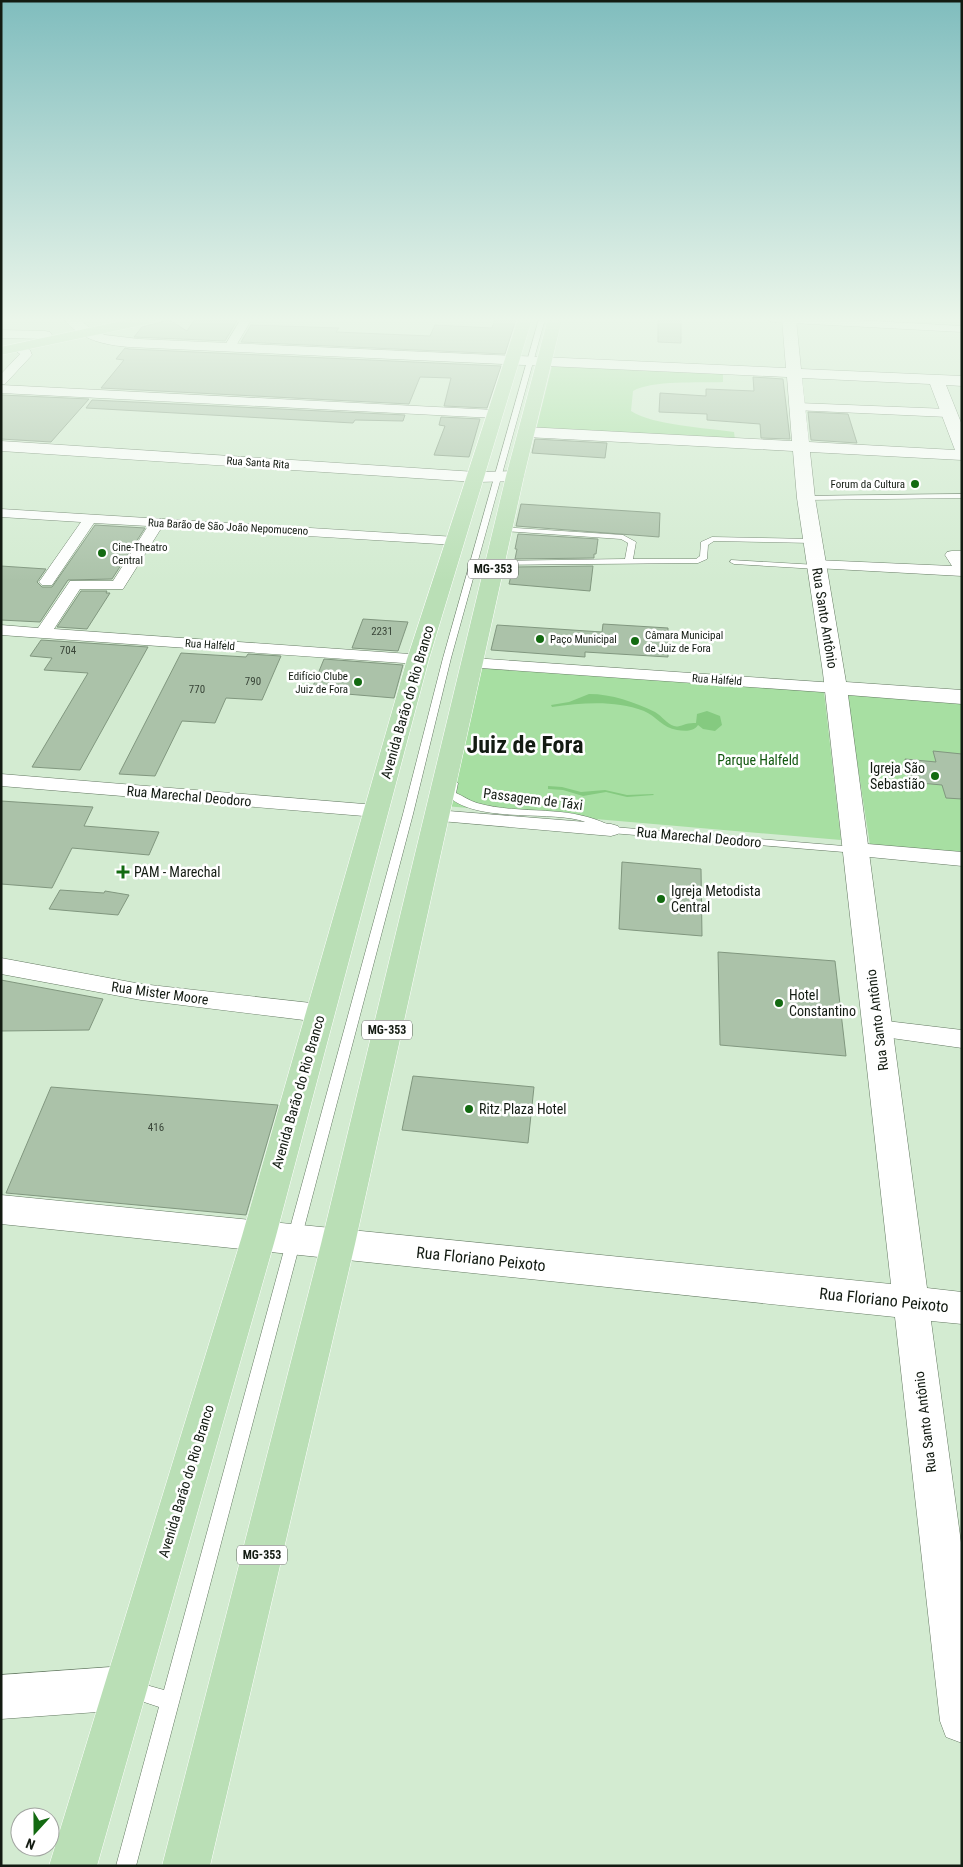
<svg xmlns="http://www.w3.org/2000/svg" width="963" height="1867" font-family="'Roboto Condensed',sans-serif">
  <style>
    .green { fill: #a7dfa2 }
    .water { fill: #85ca80 }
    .building { fill: #abc2a9; stroke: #81977f }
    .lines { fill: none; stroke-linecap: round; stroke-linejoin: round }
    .lane-casing { stroke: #647962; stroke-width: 1 }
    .street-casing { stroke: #647962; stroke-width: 1 }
    .secondary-casing { stroke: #647962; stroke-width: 1 }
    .primary-casing { stroke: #fff; stroke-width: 1 }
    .lane { fill: #fff; fill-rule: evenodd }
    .street { fill: #fff; fill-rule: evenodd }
    .secondary { fill: #fff; fill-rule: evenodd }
    .primary { fill: #badfb6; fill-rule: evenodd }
    .poi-dot { fill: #136a11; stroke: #fff; stroke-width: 2 }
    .labels { text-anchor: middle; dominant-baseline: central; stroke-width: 5; stroke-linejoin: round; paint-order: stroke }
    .far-street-label { font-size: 11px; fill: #131b12; stroke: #fff }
    .far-poi-label { font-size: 11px; fill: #131b12; stroke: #fff; text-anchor: start }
    .number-label { font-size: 11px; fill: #394538 }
    .shield { fill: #fff; stroke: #5a5f59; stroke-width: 1 }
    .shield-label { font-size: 12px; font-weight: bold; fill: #131b12 }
    .street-label { font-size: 14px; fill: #131b12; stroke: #fff }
    .park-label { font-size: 14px; fill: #125810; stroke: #fff }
    .poi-label { font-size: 14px; fill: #131b12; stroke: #fff; text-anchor: start }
    .near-street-label { font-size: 16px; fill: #131b12; stroke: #fff }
    .town-label { font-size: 24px; font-weight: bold; fill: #131b12; stroke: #fff }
  </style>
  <rect width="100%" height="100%" fill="#d3ebd1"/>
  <g class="green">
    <path d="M552,366L723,373V382C699,383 652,380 633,391L631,411C652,425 707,428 734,432L735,440L536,430Z"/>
    <polygon points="476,666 824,692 841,840 445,806"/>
    <polygon points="846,691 962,699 962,852 870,845"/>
  </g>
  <g class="water">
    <path d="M589,694C612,694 634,702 655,712C662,716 667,724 674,726C679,728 686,722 696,723L697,714L707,711L720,716L722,725L715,731L703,729L698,725C694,732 684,731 677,730C663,728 656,716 644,711C614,700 583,703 552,707L551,705L569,702Z"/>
    <polygon points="548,786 562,787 581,792 605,790 627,795 653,794 654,795 627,797 606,792 583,796 563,790 548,789"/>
  </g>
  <g class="building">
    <polygon points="195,319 238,319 225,341 134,337 142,327 169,320 187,331"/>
    <polygon points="495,319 516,319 505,354 241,342 251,325 339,328 336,332 430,336 435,325 492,328"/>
    <polygon points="658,319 681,319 681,343 658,342"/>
    <polygon points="125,348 129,349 501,366 487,408 444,406 451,378 420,377 409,404 101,388 124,360 116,359"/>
    <polygon points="753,377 783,379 790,439 761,438 760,424 707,420 707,414 659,412 660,393 706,396 706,389 754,391"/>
    <polygon points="1,395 89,399 51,442 1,439"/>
    <polygon points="92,400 405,415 403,421 355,420 353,423 86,408"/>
    <polygon points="808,412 848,414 857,443 811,440"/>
    <polygon points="441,417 480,419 469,457 434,455 445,426 439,425"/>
    <polygon points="535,439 607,443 605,458 532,453"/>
    <polygon points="521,504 660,513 659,537 516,526"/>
    <polygon points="95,525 145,528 112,579 68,580 40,622 1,620 1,566 46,569 37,582 42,587 52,587"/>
    <polygon points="518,534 598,539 596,554 594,554 594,558 515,559 517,549 515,549"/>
    <polygon points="593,566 590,591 509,584 513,567"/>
    <polygon points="81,591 107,591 106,593 110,593 87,629 57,627"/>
    <polygon points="363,619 408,622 398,651 352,648"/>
    <polygon points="603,624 668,628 668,657 585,652 585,657 491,650 497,625 602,632"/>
    <polygon points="41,640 148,647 80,770 32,767 88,673 44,670 52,658 30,656"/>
    <polygon points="181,653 246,657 248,654 281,656 262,700 226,698 215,723 182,721 155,776 119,774"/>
    <polygon points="324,659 403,665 394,698 311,691"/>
    <polygon points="933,751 962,754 962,799 946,798 942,785 909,782 905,759 936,762"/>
    <polygon points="1,801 93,807 84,826 159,832 149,855 72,848 52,888 1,884"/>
    <polygon points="622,862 701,869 702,936 619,929"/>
    <polygon points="60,890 104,893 105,891 129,895 118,915 49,909"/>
    <polygon points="718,952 835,961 846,1056 720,1045"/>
    <polygon points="1,980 103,999 89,1030 1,1031"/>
    <polygon points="413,1076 534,1087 528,1143 402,1130"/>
    <polygon points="51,1087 278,1105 246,1215 6,1193"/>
  </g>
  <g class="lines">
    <g class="lane-casing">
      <g id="lane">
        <polygon points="539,319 545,319 451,658 413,814 136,1866 116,1866 159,1707 126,1696 123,1690 126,1684 132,1681 164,1690 403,814 443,658"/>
        <polygon points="962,494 962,498 806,500 802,498 806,496"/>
        <polygon points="500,527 623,535 636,542 633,559 696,559 700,556 701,542 712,537 813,539 817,541 813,543 714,541 708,545 707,559 698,563 495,565 492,565 492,561 625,559 628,543 621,539 503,531 499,529"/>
        <polygon points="731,560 817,565 821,567 817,569 734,564 730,562"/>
        <path d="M453,780L458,783L456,793C463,796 470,801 477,803C523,816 568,803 613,827L856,847L861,850L856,853L611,833C600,830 591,823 579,820C543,811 472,823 446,794L448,783Z"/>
      </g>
    </g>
    <g class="street-casing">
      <g id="street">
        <polygon points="241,319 252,319 234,349 226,349 224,347"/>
        <polygon points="767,319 838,319 962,326 962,332 772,322"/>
        <polygon points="18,345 30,350 32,355 5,384 1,384 1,374 20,354 12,348"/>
        <polygon points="1,385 495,410 501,414 495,418 1,393"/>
        <polygon points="798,403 948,409 954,413 948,417 794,410 792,407"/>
        <polygon points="1,509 456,537 461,538 463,541 461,544 456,545 162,527 123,589 80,589 54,629 424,655 426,659 424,663 418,664 43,638 1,635 1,625 38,628 70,581 113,581 148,526 94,523 52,585 42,585 39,582 81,522 1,517"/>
        <polygon points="952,551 962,551 962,576 816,568 811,567 809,564 811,561 816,560 952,566 945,555 947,552"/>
        <polygon points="472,658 836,683 842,684 845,688 842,692 836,693 466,667 464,663 466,659"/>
        <polygon points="1,774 376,805 383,807 386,811 383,815 376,817 1,786"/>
        <polygon points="436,810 611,824 618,826 621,830 618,834 611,836 429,820 426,816 429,812"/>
        <polygon points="856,843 962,852 962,866 849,855 846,850 849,845"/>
        <polygon points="1,958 141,984 320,1004 328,1007 331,1013 328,1019 320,1022 141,1000 1,974"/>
        <polygon points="878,1020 962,1030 962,1048 870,1035 867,1029 870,1023"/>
      </g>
    </g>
    <g class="secondary-casing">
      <g id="secondary">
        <path d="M64,319H79L91,329L105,335L139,339L786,368L782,319H796L801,369L962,376V386L946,385L962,425V460L810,452L815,498L846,682L962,690V704L848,695L927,1288L962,1292V1324L931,1321L962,1550V1743L946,1737L940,1721L895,1317L1,1224V1195L891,1284L823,673L797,498L793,451L526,437L520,435L518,432L520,429L526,427L792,441L787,377L129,347C105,345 80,340 64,319ZM802,378L930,384L955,450L809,442Z"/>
        <polygon points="1,330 45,331 50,332 52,335 50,338 45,339 1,338"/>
        <polygon points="1,441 476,472 515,471 521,472 524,476 521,480 515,481 476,482 1,451"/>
        <polygon points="125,1666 141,1672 147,1688 141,1704 125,1710 1,1719 1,1675"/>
      </g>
    </g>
    <g class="primary-casing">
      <g id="primary">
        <polygon points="131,319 159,319 152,323 1,355 1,347"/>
        <polygon points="518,319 532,319 429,659 276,1236 97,1866 49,1866 242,1236 407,659"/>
        <polygon points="548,319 562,319 524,476 355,1244 210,1866 162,1866 321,1244 506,476"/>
      </g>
    </g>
    <use href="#lane" class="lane"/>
    <use href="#street" class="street"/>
    <use href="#secondary" class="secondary"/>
    <use href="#primary" class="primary"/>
  </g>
  <linearGradient id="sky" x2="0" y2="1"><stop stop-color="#80bdbe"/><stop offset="0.55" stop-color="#ebf6ea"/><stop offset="1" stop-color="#ebf6ea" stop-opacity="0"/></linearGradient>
  <rect width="963" height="581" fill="url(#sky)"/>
  <g class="poi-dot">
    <circle cx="915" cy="484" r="5"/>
    <circle cx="102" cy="553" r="5"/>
    <circle cx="540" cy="639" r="5"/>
    <circle cx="635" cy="641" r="5"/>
    <circle cx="358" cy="682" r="5"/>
    <circle cx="935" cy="776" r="5"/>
    <path d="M120.5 864.5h5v5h5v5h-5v5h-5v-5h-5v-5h5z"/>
    <circle cx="661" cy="899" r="5"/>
    <circle cx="779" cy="1003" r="5"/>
    <circle cx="469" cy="1109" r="5"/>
  </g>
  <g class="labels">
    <g class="far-street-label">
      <text transform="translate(258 463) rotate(4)">Rua Santa Rita</text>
      <text transform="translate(228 527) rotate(3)">Rua Barão de São João Nepomuceno</text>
      <text transform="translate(210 645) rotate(4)">Rua Halfeld</text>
      <text transform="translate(717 680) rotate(4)">Rua Halfeld</text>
    </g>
    <g class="far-poi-label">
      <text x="905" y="484" text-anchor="end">Forum da Cultura</text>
      <text x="112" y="547">Cine-Theatro<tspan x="112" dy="13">Central</tspan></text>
      <text x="645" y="635">Câmara Municipal<tspan x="645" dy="13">de Juiz de Fora</tspan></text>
      <text x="550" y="639">Paço Municipal</text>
      <text x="348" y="676" text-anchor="end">Edifício Clube<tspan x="348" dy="13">Juiz de Fora</tspan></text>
    </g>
    <g class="number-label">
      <text x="382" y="631">2231</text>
      <text x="68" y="650">704</text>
      <text x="253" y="681">790</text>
      <text x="197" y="689">770</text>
      <text x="156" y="1127">416</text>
    </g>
    <g class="shield">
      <rect x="468" y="559.5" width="50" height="19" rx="4"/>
      <rect x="362" y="1020.5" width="50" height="19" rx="4"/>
      <rect x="237" y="1545.5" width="50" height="19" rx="4"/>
    </g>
    <g class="shield-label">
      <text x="493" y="569">MG-353</text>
      <text x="387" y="1030">MG-353</text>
      <text x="262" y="1555">MG-353</text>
    </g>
    <g class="street-label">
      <text transform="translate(825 618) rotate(81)">Rua Santo Antônio</text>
      <text transform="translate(407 702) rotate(-74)">Avenida Barão do Rio Branco</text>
      <text transform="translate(189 796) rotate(5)">Rua Marechal Deodoro</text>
      <text transform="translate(533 799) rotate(7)">Passagem de Táxi</text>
      <text transform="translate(699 837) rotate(5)">Rua Marechal Deodoro</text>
      <text transform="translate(160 993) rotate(8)">Rua Mister Moore</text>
      <text transform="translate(877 1020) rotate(-97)">Rua Santo Antônio</text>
      <text transform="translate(298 1092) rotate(-74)">Avenida Barão do Rio Branco</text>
      <text transform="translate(925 1422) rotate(-97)">Rua Santo Antônio</text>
      <text transform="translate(186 1481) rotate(-73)">Avenida Barão do Rio Branco</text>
    </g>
    <g class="park-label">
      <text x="758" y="760">Parque Halfeld</text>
    </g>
    <g class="poi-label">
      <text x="925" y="768" text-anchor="end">Igreja São<tspan x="925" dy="16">Sebastião</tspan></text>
      <text x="134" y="872">PAM - Marechal</text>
      <text x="671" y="891">Igreja Metodista<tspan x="671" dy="16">Central</tspan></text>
      <text x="789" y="995">Hotel<tspan x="789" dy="16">Constantino</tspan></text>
      <text x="479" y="1109">Ritz Plaza Hotel</text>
    </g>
    <g class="near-street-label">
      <text transform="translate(481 1259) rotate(6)">Rua Floriano Peixoto</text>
      <text transform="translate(884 1300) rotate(6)">Rua Floriano Peixoto</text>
    </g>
    <g class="town-label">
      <text x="525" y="745">Juiz de Fora</text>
    </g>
  </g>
  <rect width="963" height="1867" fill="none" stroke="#131b12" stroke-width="5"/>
  <g transform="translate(35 1832) rotate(201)"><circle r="24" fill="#ffffff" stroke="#a1a4a0"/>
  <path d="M0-4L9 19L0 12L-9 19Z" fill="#136a11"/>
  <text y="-8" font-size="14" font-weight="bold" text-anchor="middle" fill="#131b12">N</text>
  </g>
</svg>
